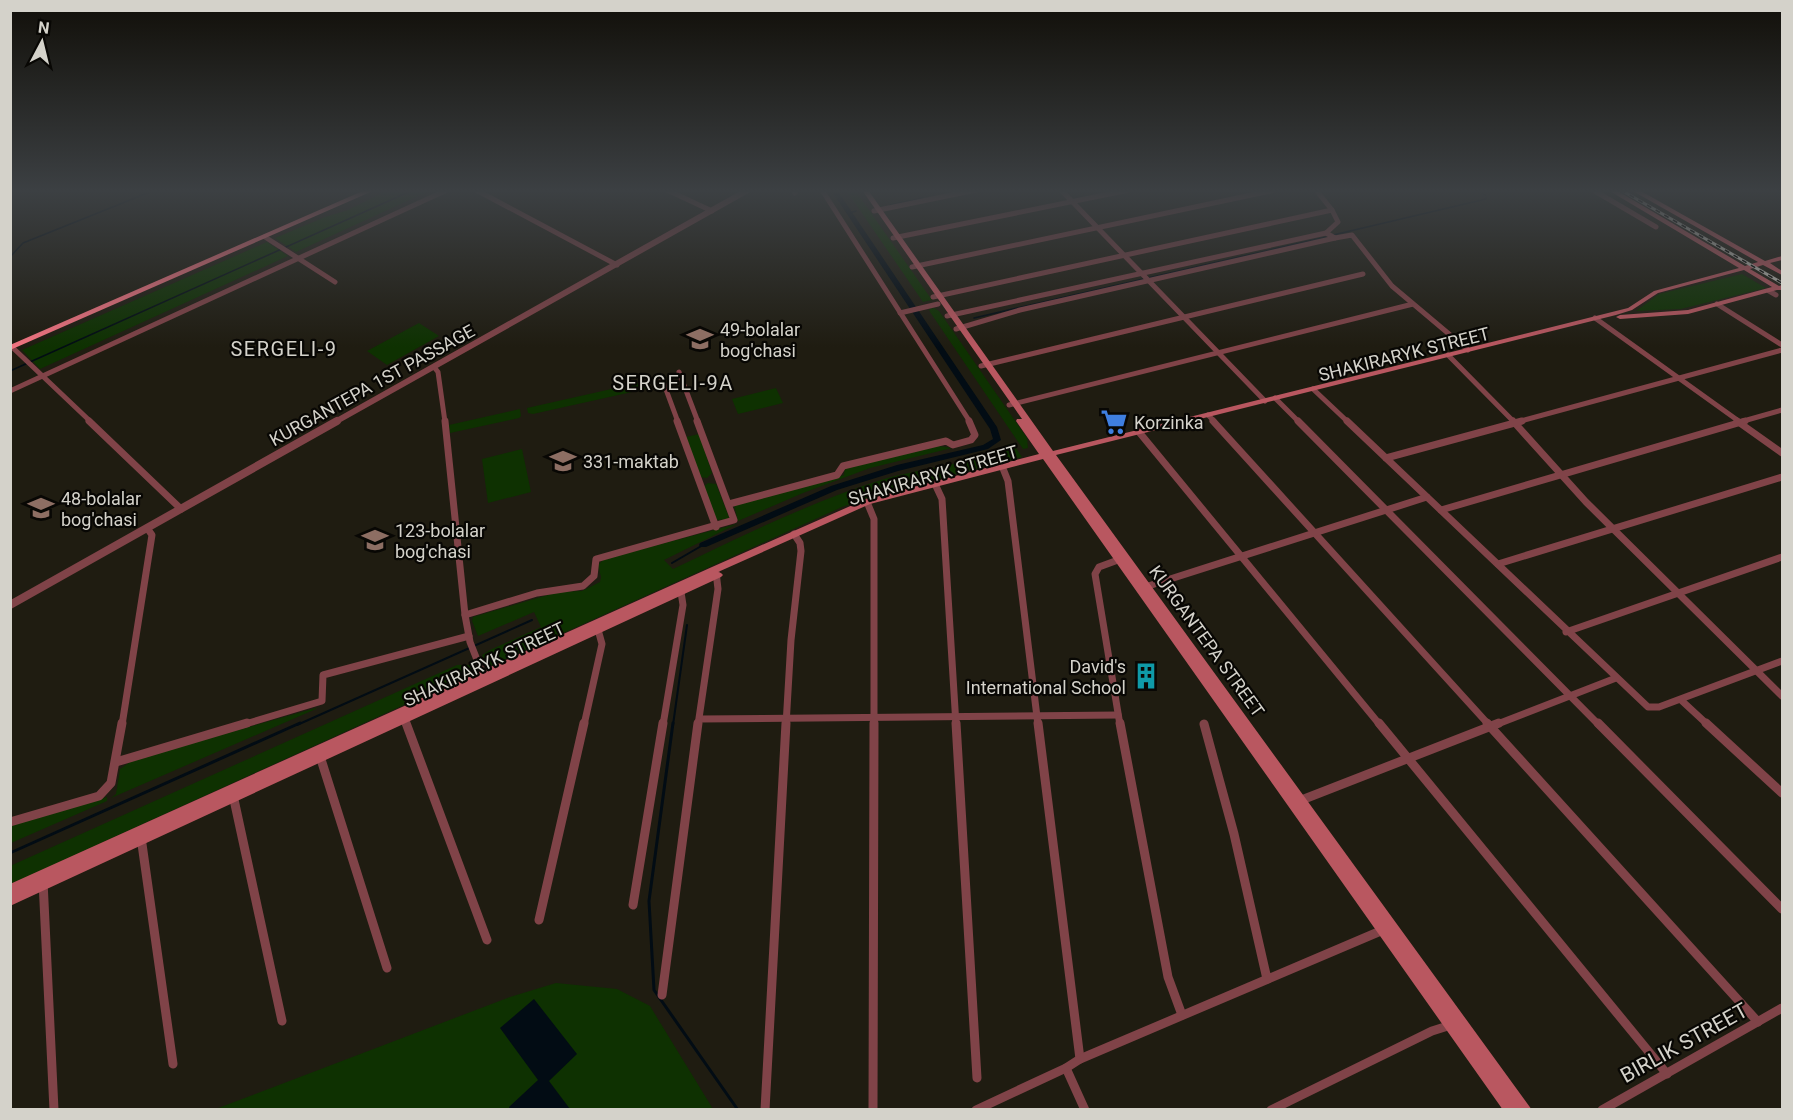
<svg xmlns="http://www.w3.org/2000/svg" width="1793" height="1120" font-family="Roboto,sans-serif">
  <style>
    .green { fill: #0e3101 }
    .water { fill: #020c14 }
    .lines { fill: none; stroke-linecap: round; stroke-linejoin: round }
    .stream-far2 { stroke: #020c14; stroke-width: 1.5 }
    .stream-far1 { stroke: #020c14; stroke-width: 2 }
    .stream { stroke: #020c14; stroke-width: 3 }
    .canal { fill: #020c14; fill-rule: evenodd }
    .minor-far2 { stroke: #804348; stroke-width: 5 }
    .minor-far1 { stroke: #804348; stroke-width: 7 }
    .minor { stroke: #804348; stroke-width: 9 }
    .tertiary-far1 { stroke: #804348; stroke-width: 6 }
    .tertiary { stroke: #804348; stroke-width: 8 }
    .secondary { fill: #b95760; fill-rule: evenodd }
    .trunk { fill: #f07380; fill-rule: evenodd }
    .rail-casing { stroke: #bebcb4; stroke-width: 3 }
    .rail { stroke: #080704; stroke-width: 1.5; stroke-dasharray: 5; stroke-linecap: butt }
    .labels { text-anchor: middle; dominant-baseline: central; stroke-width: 4.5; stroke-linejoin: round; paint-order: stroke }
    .poi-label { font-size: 18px; fill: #d4d2ca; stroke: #080704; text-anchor: start }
    .street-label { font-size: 18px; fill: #d4d2ca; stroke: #080704 }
    .neighbourhood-label { font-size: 20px; letter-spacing: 1.5px; fill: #d4d2ca; stroke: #080704 }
    .near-street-label { font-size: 21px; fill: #d4d2ca; stroke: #080704 }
  </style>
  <rect width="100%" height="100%" fill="#1f1c11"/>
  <g class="green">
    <polygon points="388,190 431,190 296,252 275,238 325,217 348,210"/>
    <polygon points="846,190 855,190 932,300 923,302"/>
    <polygon points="267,242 288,256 40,369 22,350"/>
    <polygon points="1742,274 1766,288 1681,309 1636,311 1659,294"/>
    <polygon points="934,308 939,311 1027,438 1028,448 1023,449 930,312 929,309"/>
    <polygon points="419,323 439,336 387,365 367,351"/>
    <polygon points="647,381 650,388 533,414 528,413 527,408"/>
    <polygon points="776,388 783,403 738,414 732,399"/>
    <polygon points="520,409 521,416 519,418 450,433 449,425"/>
    <polygon points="699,434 712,473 707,478 700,477 686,437"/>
    <path d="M1009,444H1013L1022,457L886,492L842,507L488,667L482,655L490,650L541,627L534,612L478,636L472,621L473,617L558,592L582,591L600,582L601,577L598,565L604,559L737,524L664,560L673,569C741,536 809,503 881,480C915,469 982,463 1009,444Z"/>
    <polygon points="939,446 952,448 870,468 803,493 738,521 734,505 844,475 845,468"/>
    <polygon points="522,449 531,492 488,503 482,459"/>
    <polygon points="708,483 716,484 729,517 727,519 716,520 703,487"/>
    <polygon points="457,665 472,665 476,672 11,884 10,866"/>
    <polygon points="316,708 316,709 111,798 116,794 120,769 133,760"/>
    <polygon points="107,797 107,801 11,843 11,825"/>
    <polygon points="556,983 617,989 650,1006 713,1109 213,1110 510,997"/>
  </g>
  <polygon class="water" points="534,999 577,1054 549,1081 570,1109 510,1110 509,1107 538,1080 500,1028"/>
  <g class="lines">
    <g class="stream-far2">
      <polyline points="890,205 923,198"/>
      <polyline points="849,213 856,211"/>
      <polyline points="1333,235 1486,199 1486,196 1479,190"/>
      <polyline points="10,257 23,243 155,190"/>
      <polyline points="974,318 1326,237"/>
      <polyline points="10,371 413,190"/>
    </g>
    <g class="stream-far1">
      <polyline points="672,563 703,545"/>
      <polyline points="297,725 532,620"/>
      <polyline points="673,725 687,625"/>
    </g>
    <g class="stream">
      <polyline points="673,723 649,901 654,990 738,1110"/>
      <polyline points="10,853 300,723"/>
    </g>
    <polygon class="canal" points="831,190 837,190 997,427 1001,440 988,449 898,471 837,490 706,547 700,547 699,545 700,543 831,486 897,465 983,445 993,439 990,429"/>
    <g class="minor-far2">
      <polyline points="476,190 617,265"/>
      <polyline points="667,190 712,211"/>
      <polyline points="793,190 795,193"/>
      <polyline points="822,190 970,422"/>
      <polyline points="1061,190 1265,401"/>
      <polyline points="1593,190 1656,227"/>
      <polyline points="874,211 976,190"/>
      <polyline points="265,237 335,282"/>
      <polyline points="893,238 1129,190"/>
      <polyline points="1335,238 1352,235 1392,286 1468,350"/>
      <polyline points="912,267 1275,190"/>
      <polyline points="1769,291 1776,295"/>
      <polyline points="933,297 1332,210"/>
      <polyline points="1717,304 1782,345"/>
      <polyline points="900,313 938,304"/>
      <polyline points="947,316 1326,233 1338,222 1332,210 1316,190"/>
      <polyline points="1595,318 1740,422"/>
      <polyline points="956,329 1020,310 1335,238 1326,233"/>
      <polyline points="12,347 91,422"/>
      <polyline points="1448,355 1514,422"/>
      <polyline points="981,366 1363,274"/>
      <polyline points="434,367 438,372 445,422"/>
      <polyline points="679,372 698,422"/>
      <polyline points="661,376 678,422"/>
      <polyline points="1313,389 1348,422"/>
      <polyline points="10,391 447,190"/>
      <polyline points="1275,398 1299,422"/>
      <polyline points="1009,405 1413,304"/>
      <polyline points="1208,415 1215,422"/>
      <polyline points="1517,422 1782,350"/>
      <polyline points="1740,422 1782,410"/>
    </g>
    <g class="minor-far1">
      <polyline points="89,421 181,509"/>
      <polyline points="445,421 465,615 470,642 483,675"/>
      <polyline points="677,421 716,527"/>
      <polyline points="1213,421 1489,725"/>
      <polyline points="1298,421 1599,725"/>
      <polyline points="1347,421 1648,707 1659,707 1782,661"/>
      <polyline points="1513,421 1586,502 1782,696"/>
      <polyline points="1737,421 1782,453"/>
      <polyline points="1139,432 1380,725"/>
      <polyline points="1386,458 1522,421"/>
      <polyline points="1002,466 1008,481 1038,725"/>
      <polyline points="935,484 942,499 956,725"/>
      <polyline points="867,502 874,519 874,725"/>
      <polyline points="729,504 837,475 843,466 946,441 953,445 971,440 975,435 969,421"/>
      <polyline points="1441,510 1745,421"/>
      <polyline points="1118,560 1099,567 1095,574 1120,725"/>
      <polyline points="1498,564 1782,477"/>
      <polyline points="1142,588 1427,497"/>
      <polyline points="465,615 537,593 583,586 594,576 596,559 734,520 697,421"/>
      <polyline points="1566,632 1782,557"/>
      <polyline points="1681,700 1708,725"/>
      <polyline points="403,714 407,725"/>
      <polyline points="700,719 1118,715"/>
      <polyline points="122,725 152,535 147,528"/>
      <polyline points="242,725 322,701 323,675 469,636"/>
      <polyline points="584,725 602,644 597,626"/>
      <polyline points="663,725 683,605 681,592"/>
      <polyline points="698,725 718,589 716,572"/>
      <polyline points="786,725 791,640 801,551 800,543 794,534"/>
      <polyline points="1495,725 1616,678"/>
    </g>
    <g class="minor">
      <polyline points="406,723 487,940"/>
      <polyline points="956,723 977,1078"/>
      <polyline points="1038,723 1080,1059"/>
      <polyline points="1120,723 1168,977 1182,1015"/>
      <polyline points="1379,723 1667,1074"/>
      <polyline points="1487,723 1758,1022"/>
      <polyline points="1598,723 1782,909"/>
      <polyline points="1706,723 1782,793"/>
      <polyline points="1204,724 1234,834 1267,979"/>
      <polyline points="319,753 387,968"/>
      <polyline points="116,762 247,723"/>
      <polyline points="233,795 282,1021"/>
      <polyline points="1299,801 1499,723"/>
      <polyline points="10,822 99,796 111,783 122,723"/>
      <polyline points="141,837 173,1064"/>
      <polyline points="43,881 54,1110"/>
      <polyline points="633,905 663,723"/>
      <polyline points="539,920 584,723"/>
      <polyline points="662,995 698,723"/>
      <polyline points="1066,1068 1085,1110"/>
      <polyline points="765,1110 786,723"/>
      <polyline points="873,1110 874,723"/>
      <polyline points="976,1110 1066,1068 1080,1059 1383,930"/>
      <polyline points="1271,1110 1432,1031 1451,1025"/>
      <polyline points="1602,1110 1782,1008"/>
    </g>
    <polyline class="tertiary-far1" points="335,422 748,190"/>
    <polyline class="tertiary" points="10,605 337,421"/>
    <polygon class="secondary" points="862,190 868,190 1053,451 1612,312 1628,308 1654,291 1739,268 1608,190 1616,190 1745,266 1758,262 1631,190 1639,190 1765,261 1782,256 1782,260 1770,263 1782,271 1782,275 1763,265 1750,269 1779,286 1782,285 1782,290 1777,290 1688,314 1620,319 1616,317 1620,315 1688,310 1772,287 1744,270 1658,293 1632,310 1616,315 1056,455 1532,1110 1503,1110 1043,459 870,504 718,572 721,573 723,575 721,577 10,906 10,884 712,567 864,500 1039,454 1016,421 1017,419 1022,419"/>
    <polygon class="trunk" points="365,190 375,190 10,350 10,345"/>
    <g class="rail-casing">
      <polyline id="rail" points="1621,190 1782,283"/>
    </g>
    <use href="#rail" class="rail"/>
  </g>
  <linearGradient id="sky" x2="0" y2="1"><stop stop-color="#110f09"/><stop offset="0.55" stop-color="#3c4043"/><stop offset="1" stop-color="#3c4043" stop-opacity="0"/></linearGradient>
  <rect width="1793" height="347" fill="url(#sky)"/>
  <defs>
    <g id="school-bare" transform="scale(2.07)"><path d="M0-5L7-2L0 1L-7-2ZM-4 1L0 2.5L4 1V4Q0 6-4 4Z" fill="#8d6e63" stroke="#080704" stroke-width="2.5" paint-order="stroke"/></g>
    <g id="supermarket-bare" transform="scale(2.07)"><path d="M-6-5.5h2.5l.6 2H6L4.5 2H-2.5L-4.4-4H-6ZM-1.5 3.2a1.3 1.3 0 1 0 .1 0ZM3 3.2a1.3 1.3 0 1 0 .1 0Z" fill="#3f7fe0" stroke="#080704" stroke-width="2.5" paint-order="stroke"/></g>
    <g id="building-bare" transform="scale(2.07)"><path d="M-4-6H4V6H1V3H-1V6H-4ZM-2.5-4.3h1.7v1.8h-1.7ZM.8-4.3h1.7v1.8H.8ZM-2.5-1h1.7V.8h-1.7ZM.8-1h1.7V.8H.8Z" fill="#0f9aa8" stroke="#080704" stroke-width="2.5" paint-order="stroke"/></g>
  </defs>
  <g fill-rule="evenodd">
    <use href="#school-bare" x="700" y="339"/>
    <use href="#supermarket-bare" x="1114" y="422"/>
    <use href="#school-bare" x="563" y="461"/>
    <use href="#school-bare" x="41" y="508"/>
    <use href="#school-bare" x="375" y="540"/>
    <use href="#building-bare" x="1146" y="676"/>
  </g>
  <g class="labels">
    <g class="poi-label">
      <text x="720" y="329">49-bolalar<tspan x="720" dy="21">bog'chasi</tspan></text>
      <text x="1134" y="422">Korzinka</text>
      <text x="583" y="461">331-maktab</text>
      <text x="61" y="498">48-bolalar<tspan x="61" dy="21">bog'chasi</tspan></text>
      <text x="395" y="530">123-bolalar<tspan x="395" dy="21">bog'chasi</tspan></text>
      <text x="1126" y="666" text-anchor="end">David's<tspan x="1126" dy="21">International School</tspan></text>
    </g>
    <g class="street-label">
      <text transform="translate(1404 354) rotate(-14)">SHAKIRARYK STREET</text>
      <text transform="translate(372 385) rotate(-29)">KURGANTEPA 1ST PASSAGE</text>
      <text transform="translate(933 475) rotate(-16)">SHAKIRARYK STREET</text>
      <text transform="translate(1207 641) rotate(54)">KURGANTEPA STREET</text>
      <text transform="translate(484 664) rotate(-25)">SHAKIRARYK STREET</text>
    </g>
    <g class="neighbourhood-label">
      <text x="284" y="349">SERGELI-9</text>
      <text x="673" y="383">SERGELI-9A</text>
    </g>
    <g class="near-street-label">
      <text transform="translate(1684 1043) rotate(-29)">BIRLIK STREET</text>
    </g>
  </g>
  <rect width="1793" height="1120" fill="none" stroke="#d4d2ca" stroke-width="24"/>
  <g transform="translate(42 42) rotate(7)" stroke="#080704" stroke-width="4.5" paint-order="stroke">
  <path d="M0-4.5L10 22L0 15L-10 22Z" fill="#d4d2ca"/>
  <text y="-9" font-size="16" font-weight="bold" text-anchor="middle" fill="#d4d2ca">N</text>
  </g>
</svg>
